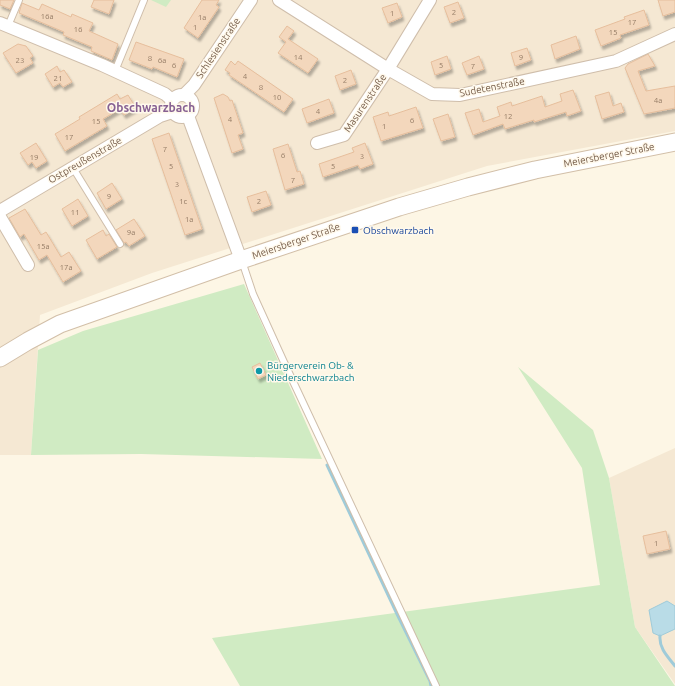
<svg xmlns="http://www.w3.org/2000/svg" width="675" height="686" font-family="Ubuntu,sans-serif">
  <style>
    .residential { fill: #f5e8d3 }
    .green { fill: #d0ebc3 }
    .water { fill: #b9dce7; stroke: #9fcbd9 }
    .lines { fill: none; stroke-linecap: round; stroke-linejoin: round }
    .stream { stroke: #9fcbd9; stroke-width: 3 }
    .building { fill: #f3d7bc; stroke: #e6be9c; filter: url(#shadow) }
    .lane-casing { stroke: #cfbeab; stroke-width: 8 }
    .street-casing { stroke: #cfbeab; stroke-width: 14 }
    .secondary-casing { stroke: #d2bfa8; stroke-width: 19 }
    .lane { stroke: #fff; stroke-width: 6 }
    .street { stroke: #fff; stroke-width: 12 }
    .secondary { stroke: #fff; stroke-width: 17 }
    .transit-dot { fill: #1a4fb4; stroke: #fff9ec; stroke-width: 1.5 }
    .culture-dot { fill: #0f9aa8; stroke: #fff9ec; stroke-width: 1.5 }
    .labels { text-anchor: middle; dominant-baseline: central; stroke-width: 3; stroke-linejoin: round; paint-order: stroke }
    .number-label { font-size: 8px; fill: #957c66 }
    .street-label { font-size: 10px; fill: #765d49; stroke: #fff9ec }
    .transit-label { font-size: 10px; fill: #164399; stroke: #fff9ec; text-anchor: start }
    .culture-label { font-size: 10px; fill: #0d838f; stroke: #fff9ec; text-anchor: start }
    .quarter-label { font-size: 12px; font-weight: bold; fill: #876193; stroke: #fff9ec }
  </style>
  <defs>
    <filter id="shadow"><feDropShadow dx="2" dy="3.5" stdDeviation="1" flood-color="#0004"/></filter>
  </defs>
  <rect width="100%" height="100%" fill="#fdf6e5"/>
  <g class="residential">
    <polygon points="0,0 675,0 675,131 487,166 152,273 40,315 31,455 0,455"/>
    <polygon points="675,448 675,684 635,627 609,478"/>
  </g>
  <g class="green">
    <polygon points="151,0 171,0 166,7"/>
    <polygon points="244,284 322,459 141,454 31,455 38,350 83,331"/>
    <polygon points="518,367 593,430 609,478 635,627 675,686 240,686 212,638 600,585 582,468"/>
  </g>
  <polygon class="water" points="667,601 675,606 675,629 660,636 653,633 649,610"/>
  <g class="lines">
    <g class="stream">
      <polyline points="327,465 397,614 430,681 431,686"/>
      <path d="M660,636C659,648 667,656 675,666"/>
    </g>
  </g>
  <g class="building">
    <polygon points="0,0 14,0 10,9 0,5"/>
    <polygon points="94,0 114,0 109,14 91,7"/>
    <polygon points="202,0 219,0 216,5 219,7 198,38 184,28"/>
    <polygon points="658,0 675,0 675,12 663,16"/>
    <polygon points="458,2 464,18 450,23 444,7"/>
    <polygon points="22,3 39,10 42,4 71,17 72,14 93,23 89,31 118,44 112,60 91,51 92,47 63,35 64,32 19,13"/>
    <polygon points="397,3 402,17 388,23 382,8"/>
    <polygon points="644,10 649,25 620,35 621,38 601,46 595,30 625,19 624,17"/>
    <polygon points="287,26 294,31 288,39 318,59 308,73 278,53 286,42 279,37"/>
    <polygon points="576,36 580,49 555,59 551,45"/>
    <polygon points="136,42 184,59 177,77 153,67 152,69 129,60"/>
    <polygon points="18,44 26,46 33,56 30,58 33,63 16,73 3,53"/>
    <polygon points="527,48 531,60 515,66 511,53"/>
    <polygon points="648,54 655,66 638,71 646,91 675,86 675,108 644,114 625,68 628,64"/>
    <polygon points="447,56 451,69 435,75 431,62"/>
    <polygon points="479,56 484,69 467,75 462,63"/>
    <polygon points="231,61 235,65 238,61 293,99 284,112 229,75 230,73 225,70"/>
    <polygon points="57,66 60,72 64,70 72,82 63,87 60,83 53,87 45,74"/>
    <polygon points="351,70 356,84 340,90 335,76"/>
    <polygon points="573,90 581,111 567,116 566,112 534,122 534,120 505,129 503,124 473,135 465,113 479,109 483,122 500,116 497,107 511,102 512,106 542,96 545,107 562,101 560,94"/>
    <polygon points="609,92 613,106 621,103 624,112 602,119 595,96"/>
    <polygon points="117,94 120,99 128,95 136,108 124,115 120,109 103,119 107,126 65,151 55,134 80,119 79,117"/>
    <polygon points="223,94 228,97 230,101 232,100 243,133 238,135 243,149 232,153 214,98"/>
    <polygon points="329,99 334,113 307,123 302,109"/>
    <polygon points="416,107 423,128 381,141 373,117 388,112 389,116"/>
    <polygon points="448,114 455,137 441,141 433,119"/>
    <polygon points="169,133 202,229 185,235 152,139"/>
    <polygon points="36,143 47,161 36,168 32,162 28,165 20,153"/>
    <polygon points="365,143 373,164 360,169 358,165 323,177 319,164 354,152 352,148"/>
    <polygon points="288,144 297,172 300,171 304,184 285,190 273,149"/>
    <polygon points="112,183 122,199 106,209 97,193"/>
    <polygon points="266,191 271,205 252,212 247,197"/>
    <polygon points="78,199 88,216 72,226 62,209"/>
    <polygon points="25,209 41,235 46,232 61,257 69,252 81,271 63,282 47,255 39,260 24,234 20,237 9,218"/>
    <polygon points="134,219 145,236 129,246 126,242 124,243 116,230"/>
    <polygon points="103,230 106,236 109,234 117,247 97,259 86,240"/>
    <polygon points="260,363 266,375 258,379 252,367"/>
    <polygon points="666,531 670,549 647,554 643,536"/>
  </g>
  <g class="lines">
    <g class="lane-casing">
      <g id="lane">
        <polyline points="8,26 19,0"/>
        <polyline points="115,71 144,0"/>
        <polyline points="73,168 120,244"/>
        <polyline points="242,261 253,294 283,360 436,686"/>
      </g>
    </g>
    <g class="street-casing">
      <g id="street">
        <polyline points="279,0 388,69 432,94 460,95 616,61 675,34"/>
        <polyline points="0,23 102,65 165,94 172,100"/>
        <circle cx="182" cy="106" r="11"/>
        <polyline points="184,95 194,85 251,0"/>
        <polyline points="188,116 241,260"/>
        <polyline points="317,143 344,135 388,69 430,0"/>
        <polyline points="0,211 160,116 172,112"/>
        <polyline points="0,217 28,265"/>
      </g>
    </g>
    <g class="secondary-casing">
      <polyline id="secondary" points="0,358 28,341 60,324 241,260 399,207 468,187 535,170 675,142"/>
    </g>
    <use href="#lane" class="lane"/>
    <use href="#street" class="street"/>
    <use href="#secondary" class="secondary"/>
  </g>
  <rect class="transit-dot" x="351" y="226" width="8" height="8" rx="2"/>
  <circle class="culture-dot" cx="259" cy="371" r="4"/>
  <g class="labels">
    <g class="number-label">
      <text x="454" y="12">2</text>
      <text x="392" y="13">1</text>
      <text x="47" y="16">16a</text>
      <text x="202" y="17">1a</text>
      <text x="632" y="22">17</text>
      <text x="195" y="27">1</text>
      <text x="78" y="29">16</text>
      <text x="613" y="32">15</text>
      <text x="298" y="57">14</text>
      <text x="521" y="57">9</text>
      <text x="150" y="58">8</text>
      <text x="20" y="60">23</text>
      <text x="162" y="60">6a</text>
      <text x="174" y="65">6</text>
      <text x="441" y="65">5</text>
      <text x="473" y="66">7</text>
      <text x="245" y="76">4</text>
      <text x="58" y="78">21</text>
      <text x="345" y="80">2</text>
      <text x="261" y="87">8</text>
      <text x="277" y="97">10</text>
      <text x="658" y="100">4a</text>
      <text x="318" y="111">4</text>
      <text x="508" y="116">12</text>
      <text x="230" y="119">4</text>
      <text x="412" y="120">6</text>
      <text x="96" y="121">15</text>
      <text x="384" y="126">1</text>
      <text x="69" y="137">17</text>
      <text x="165" y="149">7</text>
      <text x="283" y="155">6</text>
      <text x="362" y="156">3</text>
      <text x="34" y="157">19</text>
      <text x="171" y="166">5</text>
      <text x="333" y="166">5</text>
      <text x="293" y="180">7</text>
      <text x="177" y="184">3</text>
      <text x="109" y="196">9</text>
      <text x="183" y="201">1c</text>
      <text x="259" y="201">2</text>
      <text x="75" y="212">11</text>
      <text x="189" y="219">1a</text>
      <text x="131" y="232">9a</text>
      <text x="43" y="246">15a</text>
      <text x="66" y="267">17a</text>
      <text x="656" y="543">1</text>
    </g>
    <g class="street-label">
      <text transform="translate(218 48) rotate(-56)">Schlesienstraße</text>
      <text transform="translate(492 87) rotate(-11)">Sudetenstraße</text>
      <text transform="translate(365 103) rotate(-56)">Masurenstraße</text>
      <text transform="translate(609 155) rotate(-11)">Meiersberger Straße</text>
      <text transform="translate(85 160) rotate(-30)">Ostpreußenstraße</text>
      <text transform="translate(296 241) rotate(-19)">Meiersberger Straße</text>
    </g>
    <g class="transit-label">
      <text x="363" y="230">Obschwarzbach</text>
    </g>
    <g class="culture-label">
      <text x="267" y="365">Bürgerverein Ob- &amp;<tspan x="267" dy="12">Niederschwarzbach</tspan></text>
    </g>
    <g class="quarter-label">
      <text x="151" y="107">Obschwarzbach</text>
    </g>
  </g>
</svg>
